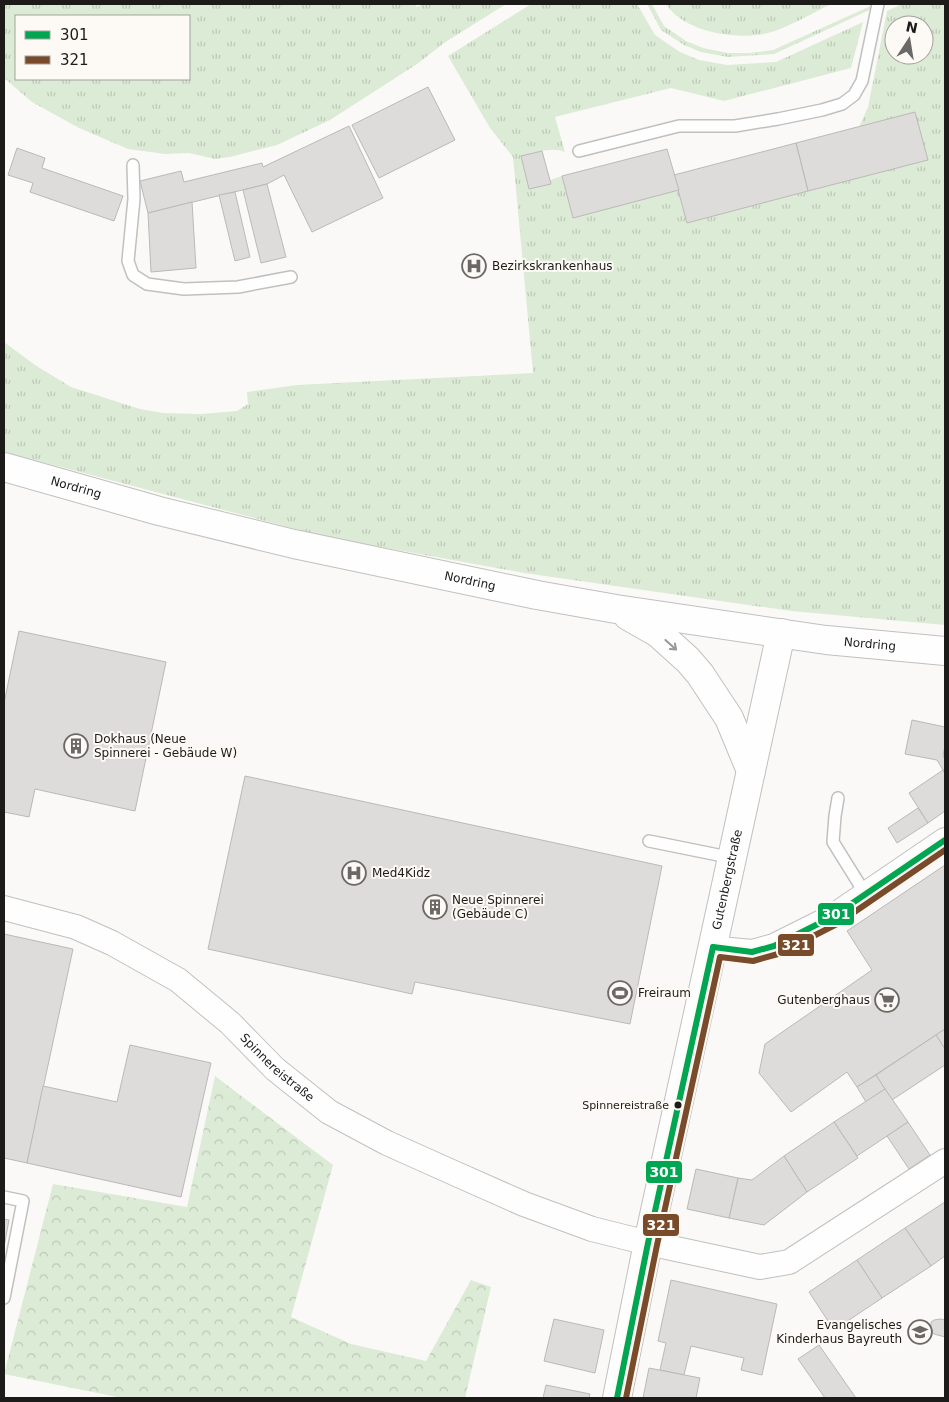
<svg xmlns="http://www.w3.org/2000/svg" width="949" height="1402" font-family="'DejaVu Sans',sans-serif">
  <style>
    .grass { fill: url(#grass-tufts); fill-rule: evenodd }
    .park { fill: url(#park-crowns) }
    .building { fill: #dedcdb; stroke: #bbb9b8 }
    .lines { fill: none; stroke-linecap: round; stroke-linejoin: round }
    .lane-casing { stroke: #c1c0be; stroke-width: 14 }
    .street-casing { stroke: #c1c0be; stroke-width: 26 }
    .secondary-casing { stroke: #c1c0be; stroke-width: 30 }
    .lane { stroke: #fefefe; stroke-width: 11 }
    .street { stroke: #fefefe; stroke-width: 24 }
    .secondary { stroke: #fefefe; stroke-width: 28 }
    .bus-1-casing { stroke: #fdfaf5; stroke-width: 10 }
    .bus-2-casing { stroke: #fdfaf5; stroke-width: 10 }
    .bus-1 { stroke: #00a651; stroke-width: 6 }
    .bus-2 { stroke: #7a4b2a; stroke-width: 6 }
    .oneway { stroke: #989897 }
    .bus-dot { fill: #1c1b19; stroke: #fdfaf5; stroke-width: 2 }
    .labels { text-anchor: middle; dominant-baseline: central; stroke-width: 4; stroke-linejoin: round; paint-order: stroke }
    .bus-label { font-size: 11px; fill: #1c1b19; stroke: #fdfaf5; text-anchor: end }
    .poi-label { font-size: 12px; fill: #1c1b19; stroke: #fdfaf5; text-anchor: start }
    .street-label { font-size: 12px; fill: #1c1b19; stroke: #fdfaf5 }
    .line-badge { stroke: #fdfaf5; stroke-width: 2 }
    .badge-label { font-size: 14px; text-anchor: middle; font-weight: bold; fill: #fff }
  </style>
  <defs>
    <pattern id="grass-tufts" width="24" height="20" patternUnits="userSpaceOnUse" patternTransform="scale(1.25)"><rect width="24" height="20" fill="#dcebd5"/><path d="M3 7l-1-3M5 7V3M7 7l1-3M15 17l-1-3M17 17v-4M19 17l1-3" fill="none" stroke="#bcc9b6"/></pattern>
    <pattern id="park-crowns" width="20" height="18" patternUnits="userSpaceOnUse" patternTransform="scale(1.25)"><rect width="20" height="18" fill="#dcebd5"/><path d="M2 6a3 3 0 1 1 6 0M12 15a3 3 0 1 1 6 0" fill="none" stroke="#bcc9b6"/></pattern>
  </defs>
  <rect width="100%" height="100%" fill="#fbf9f7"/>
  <g class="grass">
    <path d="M5,4H415L417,7L424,4H506L444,43L417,64L330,120L277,145L230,157L215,159L189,153L165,154L128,149L79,128L32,102L4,78V5ZM189,16V79H16V16Z"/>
    <path d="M531,4H637L655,35L680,52L699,60L727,65L776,62L863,22L851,68L724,101L671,88L555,117L565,152C551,146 536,153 521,157L529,189L550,184V180L562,176L574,218L859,127L868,107L887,11L902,4H945V625L791,611L524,573L326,537L4,452V342L35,365L71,387L140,409L163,413L201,414L237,411L248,404L247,392L297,385L533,373L513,157L490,128L448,56ZM894,25H924V55H894Z"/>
    <polygon points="647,4 652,4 664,26 686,41 703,48 728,53 749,53 773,50 875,4 874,8 774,54 728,57 701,52 684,45 661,30"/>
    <path d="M666,4H831C813,13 794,24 775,31C744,42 685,34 666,4Z"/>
  </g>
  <polygon class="park" points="215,1076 333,1165 291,1317 351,1344 426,1361 471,1280 491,1287 465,1398 122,1398 4,1374 53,1184 187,1207"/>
  <g class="building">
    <polygon points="428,87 455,140 379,178 352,125"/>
    <polygon points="915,112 928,160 808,191 796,143"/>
    <polygon points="349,126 383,198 312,232 284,175 267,184 148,213 140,181 181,171 184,182 262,163 263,167"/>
    <polygon points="796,143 808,191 687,223 674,175"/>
    <polygon points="17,148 45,158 42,168 123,196 114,221 30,192 33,183 8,175"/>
    <polygon points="667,149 679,190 573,218 562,176"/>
    <polygon points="542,151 551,184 529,189 521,156"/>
    <polygon points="267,184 286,257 261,263 243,190"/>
    <polygon points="235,192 250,257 235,261 219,195"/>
    <polygon points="192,202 196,268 151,272 148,213"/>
    <polygon points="19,631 166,662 135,811 35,789 29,817 4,812 4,703"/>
    <polygon points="912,720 945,727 945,746 943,756 945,759 945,769 943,770 937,760 905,754"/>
    <polygon points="943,770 945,774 945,811 928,823 909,793"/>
    <polygon points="245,776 662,866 630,1024 415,982 412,994 208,949"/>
    <polygon points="918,808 928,823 897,843 888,828"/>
    <polygon points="945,865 945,1029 857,1087 847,1072 791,1112 759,1073 765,1044 872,970 847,931"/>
    <polygon points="4,934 73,949 27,1163 4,1158"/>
    <polygon points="945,1029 945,1049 936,1035"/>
    <polygon points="936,1035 945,1049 945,1065 892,1100 876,1075"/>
    <polygon points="130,1045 211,1063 181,1197 27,1163 43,1086 117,1102"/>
    <polygon points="876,1075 885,1089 866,1102 857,1087"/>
    <polygon points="885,1089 908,1122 857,1156 834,1122"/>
    <polygon points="834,1122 858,1158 807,1192 784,1156"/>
    <polygon points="908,1122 930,1155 909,1169 887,1136"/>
    <polygon points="784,1156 807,1192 764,1225 729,1218 738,1178 752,1180"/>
    <polygon points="696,1169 738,1178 729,1218 687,1209"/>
    <polygon points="945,1202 945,1256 931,1266 905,1228"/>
    <polygon points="4,1219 9,1220 4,1247"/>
    <polygon points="905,1228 931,1266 882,1298 857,1260"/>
    <polygon points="857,1260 882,1298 834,1330 809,1292"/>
    <polygon points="671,1280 777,1304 762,1375 741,1370 744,1358 691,1346 684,1375 660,1370 666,1343 658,1341"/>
    <polygon points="554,1319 604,1330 595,1373 544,1361"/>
    <polygon points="941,1319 945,1320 945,1337 934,1334 931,1331 931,1322 934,1320"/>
    <polygon points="819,1345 856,1398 825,1398 798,1359"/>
    <polygon points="649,1368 700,1378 696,1398 643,1398"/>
    <polygon points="546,1385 590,1394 589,1398 543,1398"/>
  </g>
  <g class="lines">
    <g class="lane-casing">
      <g id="lane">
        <polyline points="579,151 679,126 735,126 778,119 822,110 842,104 854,95 862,81 878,4"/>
        <polyline points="133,165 134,199 128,261 133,275 147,284 184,289 238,287 291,277"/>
        <polyline points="838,798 835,816 833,842 866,895"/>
        <polyline points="649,841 733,858"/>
        <polyline points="4,1197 23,1201 4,1298"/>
      </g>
    </g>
    <g class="street-casing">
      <g id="street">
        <path id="s1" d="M4,908L76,927L112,943L178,980L230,1023L275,1069L329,1112L387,1143L454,1173L524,1204L592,1229L648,1243L760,1267L789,1262L945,1161"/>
        <polyline points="713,947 731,950 752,952 774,946 832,917 945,840"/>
      </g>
    </g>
    <g class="secondary-casing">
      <g id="secondary">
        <path id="s2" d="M4,467L159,511L294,544L537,595L616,609L826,640L945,651"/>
        <polyline points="628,616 658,633 688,660 700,674 729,718 751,771"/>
        <path id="s3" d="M617,1398L648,1243L781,633"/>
      </g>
    </g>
    <use href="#lane" class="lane"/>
    <use href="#street" class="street"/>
    <use href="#secondary" class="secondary"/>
    <g class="bus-1-casing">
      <g id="bus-1">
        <polyline points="713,947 752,952 774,946 832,917 945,840"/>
        <polyline points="617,1398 648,1243 713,947"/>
      </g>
    </g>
    <g class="bus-2-casing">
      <polyline id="bus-2" points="626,1398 657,1245 720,957 753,961 778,954 837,924 945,850"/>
    </g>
    <use href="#bus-1" class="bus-1"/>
    <use href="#bus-2" class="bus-2"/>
  </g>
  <defs><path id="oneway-shaft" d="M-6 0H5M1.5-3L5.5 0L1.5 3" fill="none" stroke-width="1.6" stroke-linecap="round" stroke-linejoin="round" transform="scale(1.25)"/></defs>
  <use class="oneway" href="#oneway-shaft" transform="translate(671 645) rotate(42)"/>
  <defs>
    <g id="hospital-ring" transform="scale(1.25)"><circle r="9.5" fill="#fdfaf5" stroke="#6a6967" stroke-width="1.5"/><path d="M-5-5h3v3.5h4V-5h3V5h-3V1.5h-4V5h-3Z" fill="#6a6967"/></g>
    <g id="building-ring" transform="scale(1.25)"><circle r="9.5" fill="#fdfaf5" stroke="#6a6967" stroke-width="1.5"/><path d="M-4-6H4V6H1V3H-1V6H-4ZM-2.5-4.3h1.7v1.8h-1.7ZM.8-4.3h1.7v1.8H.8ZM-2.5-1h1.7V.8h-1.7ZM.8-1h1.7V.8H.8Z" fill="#6a6967"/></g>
    <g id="stadium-ring" transform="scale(1.25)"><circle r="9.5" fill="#fdfaf5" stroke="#6a6967" stroke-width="1.5"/><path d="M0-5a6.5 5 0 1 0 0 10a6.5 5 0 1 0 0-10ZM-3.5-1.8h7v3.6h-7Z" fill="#6a6967"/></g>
    <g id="supermarket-ring" transform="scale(1.25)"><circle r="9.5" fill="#fdfaf5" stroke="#6a6967" stroke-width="1.5"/><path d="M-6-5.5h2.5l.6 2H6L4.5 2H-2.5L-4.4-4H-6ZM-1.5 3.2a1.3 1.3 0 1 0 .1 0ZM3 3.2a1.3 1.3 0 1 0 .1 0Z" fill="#6a6967"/></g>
    <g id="school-ring" transform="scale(1.25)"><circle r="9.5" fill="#fdfaf5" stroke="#6a6967" stroke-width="1.5"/><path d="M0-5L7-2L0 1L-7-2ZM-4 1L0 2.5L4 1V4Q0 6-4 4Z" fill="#6a6967"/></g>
  </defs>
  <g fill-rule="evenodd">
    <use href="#hospital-ring" x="474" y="266"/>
    <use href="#building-ring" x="76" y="746"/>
    <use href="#hospital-ring" x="354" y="873"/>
    <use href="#building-ring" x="435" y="907"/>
    <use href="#stadium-ring" x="620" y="993"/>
    <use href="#supermarket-ring" x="887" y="1000"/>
    <use href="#school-ring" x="920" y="1332"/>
  </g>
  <circle class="bus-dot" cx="678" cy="1105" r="4.5"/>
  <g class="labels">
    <g class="bus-label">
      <text x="669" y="1105">Spinnereistraße</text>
    </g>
    <g class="poi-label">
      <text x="492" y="266">Bezirkskrankenhaus</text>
      <text x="94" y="739">Dokhaus (Neue<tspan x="94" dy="14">Spinnerei - Gebäude W)</tspan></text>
      <text x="372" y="873">Med4Kidz</text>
      <text x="452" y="900">Neue Spinnerei<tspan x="452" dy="14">(Gebäude C)</tspan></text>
      <text x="638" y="993">Freiraum</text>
      <text x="870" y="1000" text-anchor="end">Gutenberghaus</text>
      <text x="902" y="1325" text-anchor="end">Evangelisches<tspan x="902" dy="14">Kinderhaus Bayreuth</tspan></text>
    </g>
    <g class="street-label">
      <text stroke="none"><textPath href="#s2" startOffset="75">Nordring</textPath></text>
      <text stroke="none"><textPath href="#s2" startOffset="480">Nordring</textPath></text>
      <text stroke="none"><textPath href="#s2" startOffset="885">Nordring</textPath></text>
      <text stroke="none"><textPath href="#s3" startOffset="530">Gutenbergstraße</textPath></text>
      <text stroke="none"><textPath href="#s1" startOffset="322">Spinnereistraße</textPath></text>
    </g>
  </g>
  <g class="line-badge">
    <rect x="817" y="902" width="38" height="24" rx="5" fill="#00a651"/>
    <rect x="777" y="933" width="38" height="24" rx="5" fill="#7a4b2a"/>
    <rect x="645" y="1160" width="38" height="24" rx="5" fill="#00a651"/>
    <rect x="642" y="1213" width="38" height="24" rx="5" fill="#7a4b2a"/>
  </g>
  <g class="badge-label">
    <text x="836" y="919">301</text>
    <text x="796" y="950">321</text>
    <text x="664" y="1177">301</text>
    <text x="661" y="1230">321</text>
  </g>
  <rect width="949" height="1402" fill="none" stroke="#1c1b19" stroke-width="10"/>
  <rect x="15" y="15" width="175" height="65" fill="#fdfaf5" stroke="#a3a19d"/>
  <rect x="25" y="31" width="25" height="8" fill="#00a651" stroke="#a3a19d"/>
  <text x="60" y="40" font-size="15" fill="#1c1b19">301</text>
  <rect x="25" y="56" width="25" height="8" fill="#7a4b2a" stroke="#a3a19d"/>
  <text x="60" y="65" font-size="15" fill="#1c1b19">321</text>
  <g transform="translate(909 40) rotate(12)"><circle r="24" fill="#fdfaf5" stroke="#a3a19d"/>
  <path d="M0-4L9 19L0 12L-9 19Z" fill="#6a6967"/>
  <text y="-8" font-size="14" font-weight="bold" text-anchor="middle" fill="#1c1b19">N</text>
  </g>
</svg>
